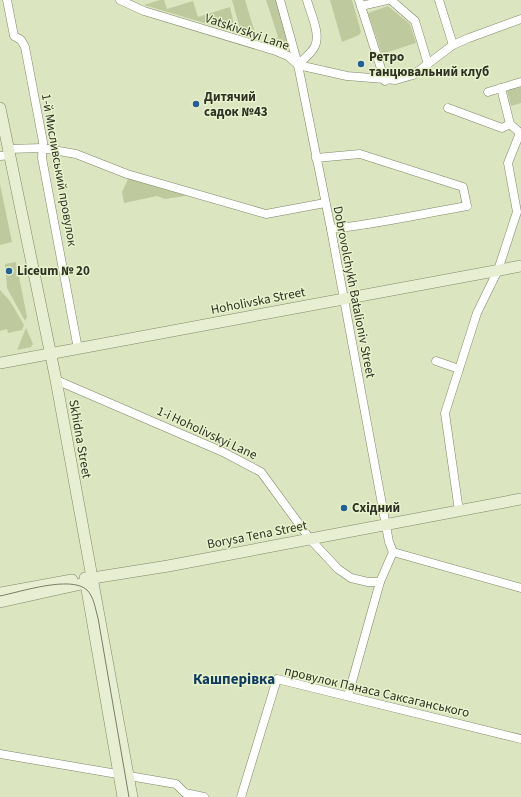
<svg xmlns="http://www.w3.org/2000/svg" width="521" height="797" font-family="'Source Sans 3',sans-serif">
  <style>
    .green { fill: #beca9e }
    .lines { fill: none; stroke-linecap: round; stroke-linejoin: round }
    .street-casing { stroke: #7e8765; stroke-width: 9 }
    .secondary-casing { stroke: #7e8765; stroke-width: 12 }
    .street { stroke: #fff; stroke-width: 8 }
    .secondary { stroke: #e8eed2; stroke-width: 11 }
    .tram { stroke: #787e66; stroke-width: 1 }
    .poi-dot { fill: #215f95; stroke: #e8f2cd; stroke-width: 1.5 }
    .labels { text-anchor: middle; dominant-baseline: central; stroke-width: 3; stroke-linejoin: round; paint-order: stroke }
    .street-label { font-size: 13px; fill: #2e3123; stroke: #e8f2cd }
    .poi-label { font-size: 13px; font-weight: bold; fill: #2e3123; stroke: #e8f2cd; text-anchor: start }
    .quarter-label { font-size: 15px; font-weight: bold; fill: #103b60; stroke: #e8f2cd }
  </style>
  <rect width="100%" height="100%" fill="#dbe5c0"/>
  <g class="green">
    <polygon points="160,0 164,0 167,9 193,1 198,17 230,7 235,28 231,31 144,5"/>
    <polygon points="232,0 245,0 256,36 255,41 242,36"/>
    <polygon points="266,0 276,0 288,39 283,49 268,45 266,42 278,37"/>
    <polygon points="330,0 352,0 361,32 359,35 342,42"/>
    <polygon points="388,6 410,24 416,43 382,54 368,13"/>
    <polygon points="521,87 521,103 511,106 507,91"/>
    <polygon points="129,177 185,193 185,196 165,199 157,196 124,203 122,192"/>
    <polygon points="0,184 12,242 0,245"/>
    <polygon points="16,262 27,317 25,321 7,288 5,264"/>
    <polygon points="0,290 10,301 24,325 22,330 8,333 7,329 0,331"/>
    <polygon points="26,328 33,344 31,347 17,350"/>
  </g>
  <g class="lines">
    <g class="street-casing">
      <g id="street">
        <polyline points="7,0 14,36 21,40 25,47 43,142 42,158 78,349"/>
        <polyline points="120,0 144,11 276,51 288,56 298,65 347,76 396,80 413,75 453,45 469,38 521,19"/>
        <polyline points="280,0 298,65 331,229 389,542 393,552"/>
        <polyline points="359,0 385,81"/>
        <polyline points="391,0 415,21 428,64"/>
        <polyline points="439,0 453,45"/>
        <polyline points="361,6 387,0"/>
        <path d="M298,65C303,59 312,53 315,46C321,34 310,12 307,0"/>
        <polyline points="488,92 521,82"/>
        <polyline points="448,108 502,128 510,124"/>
        <polyline points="8,149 42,148 76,154 127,174 266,214 325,203"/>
        <polyline points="0,156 10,155"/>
        <path d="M316,158L360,154L463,187L467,206C421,214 377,224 331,229"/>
        <polyline points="436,361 459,369"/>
        <polyline points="56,380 223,452 261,472 310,539 338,569 351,578 368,582 380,582 393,552 521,588"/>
        <polyline points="459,511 445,413 477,313 498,270 517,212 508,163 520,133 510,124 501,88"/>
        <polyline points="348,696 380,582"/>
        <polyline points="0,754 176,784 185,793 204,797"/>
        <polyline points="241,797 277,679 521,739"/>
      </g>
    </g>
    <g class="secondary-casing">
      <g id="secondary">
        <polyline points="0,108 56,380 132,797"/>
        <polyline points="0,363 521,266"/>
        <polyline points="85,578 123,797"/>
        <polyline points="0,593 72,580"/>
        <polyline points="0,602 86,583 92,579 99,577 168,566 521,499"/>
      </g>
    </g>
    <use href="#street" class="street"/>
    <use href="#secondary" class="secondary"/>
    <path class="tram" d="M0,596C20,592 71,575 87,590C94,597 95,608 98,618L129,797"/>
  </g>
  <g class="poi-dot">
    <circle cx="361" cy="64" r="4"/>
    <circle cx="196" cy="104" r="4"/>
    <circle cx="9" cy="271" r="4"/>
    <circle cx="344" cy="508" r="4"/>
  </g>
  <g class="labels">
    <g class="street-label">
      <text transform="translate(247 32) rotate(19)">Vatskivskyi Lane</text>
      <text transform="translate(59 170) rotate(80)">1-й Мисливський провулок</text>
      <text transform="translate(354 292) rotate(79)">Dobrovolchykh Batalioniv Street</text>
      <text transform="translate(258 301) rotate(-11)">Hoholivska Street</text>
      <text transform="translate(207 433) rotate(25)">1-i Hoholivskyi Lane</text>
      <text transform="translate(80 439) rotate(80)">Skhidna Street</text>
      <text transform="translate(257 535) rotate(-11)">Borysa Tena Street</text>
      <text transform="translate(377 692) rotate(13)">провулок Панаса Саксаганського</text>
    </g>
    <g class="poi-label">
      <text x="369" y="57">Ретро<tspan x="369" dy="15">танцювальний клуб</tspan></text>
      <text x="204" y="97">Дитячий<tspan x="204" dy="15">садок №43</tspan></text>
      <text x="17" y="271">Liceum № 20</text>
      <text x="352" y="508">Східний</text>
    </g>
    <g class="quarter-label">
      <text x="234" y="679">Кашперівка</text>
    </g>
  </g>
</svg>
